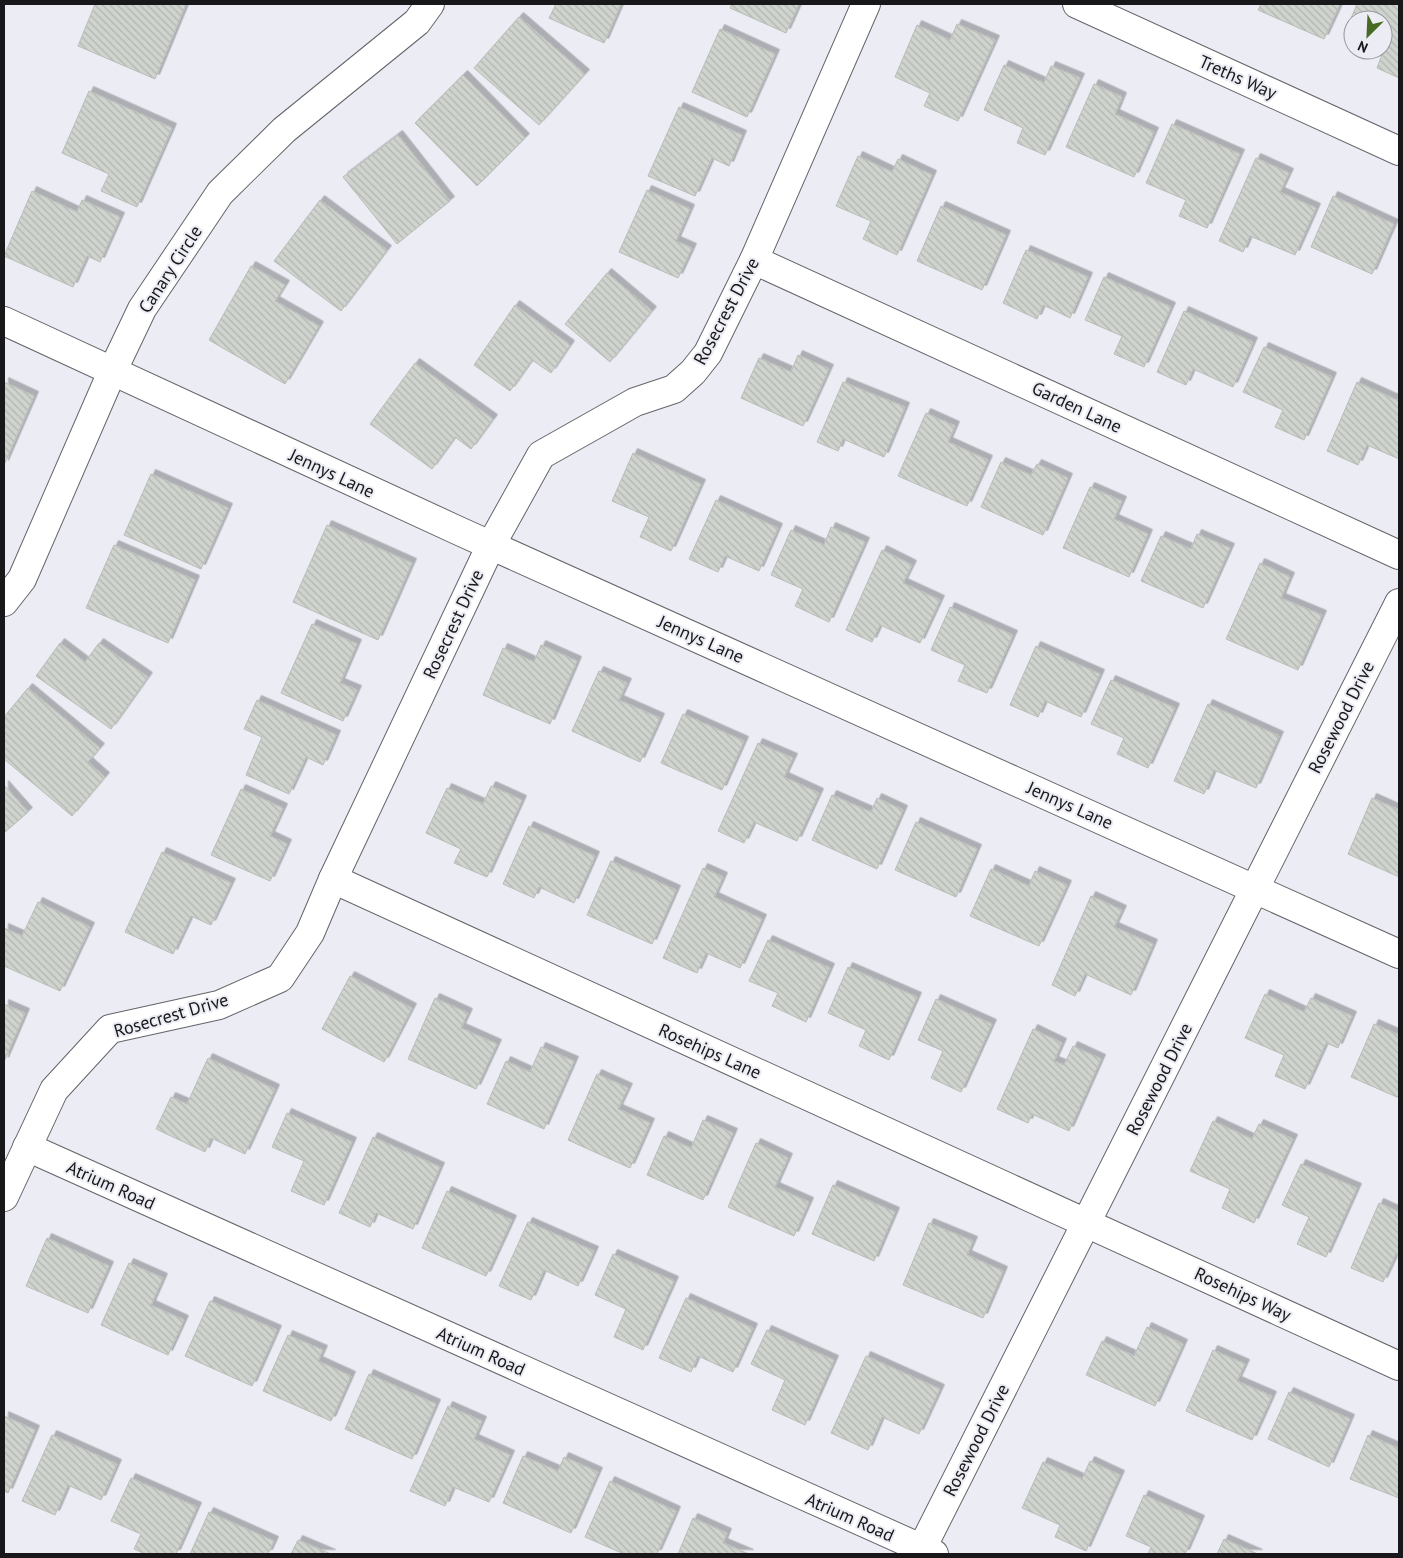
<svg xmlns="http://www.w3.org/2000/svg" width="1403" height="1558" font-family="'PT Sans',sans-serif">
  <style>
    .building { fill: url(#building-back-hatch); stroke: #b9bcb6; filter: url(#shadow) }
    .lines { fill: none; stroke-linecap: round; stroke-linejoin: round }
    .minor-casing { stroke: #64646a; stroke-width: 30 }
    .minor { stroke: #fff; stroke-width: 28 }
    .labels { text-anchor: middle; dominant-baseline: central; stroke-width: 4; stroke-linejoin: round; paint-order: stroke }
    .street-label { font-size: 18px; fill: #18181a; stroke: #ecedf4 }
  </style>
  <defs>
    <pattern id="building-back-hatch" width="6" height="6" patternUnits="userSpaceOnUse" patternTransform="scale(1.25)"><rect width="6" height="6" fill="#d0d4ce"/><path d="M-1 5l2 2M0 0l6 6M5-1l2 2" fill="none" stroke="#b2b5b0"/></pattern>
    <filter id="shadow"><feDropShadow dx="4.5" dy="-4.5" stdDeviation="0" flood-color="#0004"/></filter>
  </defs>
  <rect width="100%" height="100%" fill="#ecedf4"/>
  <g class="building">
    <polygon points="95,4 186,4 155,79 78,46"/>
    <polygon points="556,4 621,4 604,43 549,18"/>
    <polygon points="732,4 799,4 786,33 730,8"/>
    <polygon points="1261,4 1340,4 1324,39 1258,10"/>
    <polygon points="1357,4 1399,4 1399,78 1377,68 1383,52 1378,50 1383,50 1383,20 1353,20 1353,39 1344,35"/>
    <polygon points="519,17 585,74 539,125 474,68"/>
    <polygon points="957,24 995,40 958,121 924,106 930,93 895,77 917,25 950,40"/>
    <polygon points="720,29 775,54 747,117 692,92"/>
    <polygon points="1004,65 1044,83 1051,66 1080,78 1045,155 1017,143 1023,128 984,110"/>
    <polygon points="463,75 525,138 477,186 415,123"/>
    <polygon points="1094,84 1122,97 1115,114 1154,132 1134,177 1066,147"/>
    <polygon points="89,91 172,128 137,207 101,191 109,174 62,153"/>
    <polygon points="679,107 742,135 729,166 712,158 695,196 648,176"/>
    <polygon points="1172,124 1240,154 1207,228 1179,216 1186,200 1146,183"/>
    <polygon points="398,135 450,201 397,244 343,177"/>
    <polygon points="858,156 892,172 898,159 932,175 897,255 863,239 871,221 836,206"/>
    <polygon points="1256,158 1289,173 1280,192 1316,208 1295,255 1250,236 1243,252 1219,241"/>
    <polygon points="647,190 690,209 676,241 692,248 678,278 619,252"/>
    <polygon points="32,191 77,212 82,200 120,217 100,262 87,256 73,287 4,256"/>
    <polygon points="1333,196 1394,224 1372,274 1311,247"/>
    <polygon points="320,200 387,250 341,311 274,261"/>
    <polygon points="941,206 1006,235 982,290 917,261"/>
    <polygon points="1026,250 1088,277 1070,318 1043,305 1037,319 1003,303"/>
    <polygon points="251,266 285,285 275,301 319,326 285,384 209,340"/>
    <polygon points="607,273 652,311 610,362 565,324"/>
    <polygon points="1104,277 1171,307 1144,367 1114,354 1122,336 1085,320"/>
    <polygon points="515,305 570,345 551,373 532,360 510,391 474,365"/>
    <polygon points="1184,311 1253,342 1233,387 1193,369 1186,385 1157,372"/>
    <polygon points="1264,347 1332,377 1304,440 1275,427 1283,410 1243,392"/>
    <polygon points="798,355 829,369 803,426 741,398 759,358 791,372"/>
    <polygon points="415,363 493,419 471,449 455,437 432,469 370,424"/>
    <polygon points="4,382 34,396 4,465"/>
    <polygon points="843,382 905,407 884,457 843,439 838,451 817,442"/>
    <polygon points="1357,382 1399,401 1399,459 1367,445 1358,465 1327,451"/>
    <polygon points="926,413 955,426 948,442 988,460 967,506 898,476"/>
    <polygon points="633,453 701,484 671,551 640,537 649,517 612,501"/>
    <polygon points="1001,462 1031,475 1037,464 1068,478 1043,535 981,507"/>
    <polygon points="151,474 228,508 201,569 124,535"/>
    <polygon points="1090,487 1122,501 1114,519 1148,534 1129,577 1063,548"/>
    <polygon points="716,500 778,528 759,571 725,556 718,572 689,559"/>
    <polygon points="327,525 412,563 378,640 293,602"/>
    <polygon points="831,527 865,542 829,622 795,606 803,589 771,575 791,530 824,545"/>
    <polygon points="1197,534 1230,548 1203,608 1141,581 1161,536 1191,549"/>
    <polygon points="114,545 195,580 168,643 86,608"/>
    <polygon points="882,550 912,565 903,583 940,600 920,643 880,625 872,642 846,630"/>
    <polygon points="1260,563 1290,577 1281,598 1322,615 1298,670 1226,639"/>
    <polygon points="950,607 1013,635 987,693 958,681 965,665 931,650"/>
    <polygon points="312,624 357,644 340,683 357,690 343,721 281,693"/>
    <polygon points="60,643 85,662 99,643 148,677 111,729 36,676"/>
    <polygon points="541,645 577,661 550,724 483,695 503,648 534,662"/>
    <polygon points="1036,646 1100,674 1081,717 1045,701 1038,717 1010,705"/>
    <polygon points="599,671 627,683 619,700 660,718 640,762 572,731"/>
    <polygon points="1111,680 1175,708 1148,768 1117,754 1124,738 1091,724"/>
    <polygon points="28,688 100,748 88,762 105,777 72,816 4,759 4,717"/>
    <polygon points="257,700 336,735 323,765 306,757 289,794 246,775 262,737 244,729"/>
    <polygon points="1208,704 1279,736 1256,788 1214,770 1204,794 1174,781"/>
    <polygon points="683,714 744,741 722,790 661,763"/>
    <polygon points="758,743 793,758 784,777 819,793 797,841 754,822 744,843 718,831"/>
    <polygon points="4,785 28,812 4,833"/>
    <polygon points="491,786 522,800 487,877 454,863 461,849 426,833 447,788 483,804"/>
    <polygon points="241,789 283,808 270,836 287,844 270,881 211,855"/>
    <polygon points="832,795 871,812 877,798 903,810 877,869 812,840"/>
    <polygon points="1372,798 1399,810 1399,877 1348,854"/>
    <polygon points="916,822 977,849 956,897 895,870"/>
    <polygon points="529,826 595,856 574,903 539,887 534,898 503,884"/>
    <polygon points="162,852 231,883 211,925 191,916 173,954 125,932"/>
    <polygon points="611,861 676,890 652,944 587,915"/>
    <polygon points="703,868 723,877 714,897 762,919 740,968 706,953 697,973 663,958"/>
    <polygon points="991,869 1029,886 1035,871 1067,885 1039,946 970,916"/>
    <polygon points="1091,896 1122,910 1114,927 1153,944 1131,995 1085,974 1075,996 1052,985"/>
    <polygon points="38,902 90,927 60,991 4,966 4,928 22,936"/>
    <polygon points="768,940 830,968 806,1022 772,1006 778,993 749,981"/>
    <polygon points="848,967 917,997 889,1060 859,1046 866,1030 828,1013"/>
    <polygon points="350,976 412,1008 384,1062 322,1029"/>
    <polygon points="1265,994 1304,1012 1311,998 1352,1016 1338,1048 1326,1043 1305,1089 1275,1076 1284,1055 1245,1038"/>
    <polygon points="435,998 468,1013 461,1028 497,1044 476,1089 408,1059"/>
    <polygon points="936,999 992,1024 961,1092 931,1078 943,1051 918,1040"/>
    <polygon points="4,1004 25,1013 4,1062"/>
    <polygon points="1374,1024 1399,1035 1399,1098 1351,1077"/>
    <polygon points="1033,1029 1062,1043 1054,1061 1064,1065 1073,1046 1101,1059 1069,1131 1032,1114 1028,1123 997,1109"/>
    <polygon points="541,1047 574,1061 544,1129 487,1104 506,1061 530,1072"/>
    <polygon points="208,1058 275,1089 245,1154 211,1138 205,1152 156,1129 171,1097 187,1104"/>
    <polygon points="597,1074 628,1088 618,1109 650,1123 630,1168 568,1140"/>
    <polygon points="287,1113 352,1142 324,1205 291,1191 304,1161 272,1147"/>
    <polygon points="703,1120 733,1133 703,1200 647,1175 664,1136 691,1148"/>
    <polygon points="1213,1121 1252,1139 1259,1124 1293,1139 1254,1223 1222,1208 1230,1189 1190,1171"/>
    <polygon points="373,1137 440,1167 413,1229 376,1213 370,1227 339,1213"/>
    <polygon points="756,1143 788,1158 775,1187 809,1202 794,1236 728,1207"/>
    <polygon points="1301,1164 1357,1188 1326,1257 1297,1244 1309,1217 1282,1205"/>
    <polygon points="833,1185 895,1212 874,1261 812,1234"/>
    <polygon points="447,1191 512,1220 486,1276 422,1248"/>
    <polygon points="1379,1203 1399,1212 1399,1255 1396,1254 1383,1282 1351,1268"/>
    <polygon points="528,1222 594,1251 578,1286 544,1270 531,1300 499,1286"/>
    <polygon points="929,1223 973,1241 967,1255 1003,1271 983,1318 903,1285"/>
    <polygon points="47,1238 109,1266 88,1313 26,1286"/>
    <polygon points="613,1254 674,1281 643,1350 614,1337 626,1309 595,1295"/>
    <polygon points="129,1263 163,1278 151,1305 184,1320 168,1355 101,1325"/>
    <polygon points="686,1298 753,1328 733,1372 698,1356 691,1372 659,1358"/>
    <polygon points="210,1301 277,1330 252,1386 185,1356"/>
    <polygon points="1147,1327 1183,1344 1155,1406 1086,1375 1102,1341 1134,1356"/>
    <polygon points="767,1330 834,1360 805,1425 772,1410 785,1380 751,1364"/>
    <polygon points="288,1335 323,1350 318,1361 351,1376 331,1421 263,1391"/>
    <polygon points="1213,1350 1245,1364 1237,1381 1272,1396 1252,1440 1186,1411"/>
    <polygon points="866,1356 940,1389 919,1434 882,1417 868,1450 831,1433"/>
    <polygon points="369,1374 436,1404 412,1459 345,1429"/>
    <polygon points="1289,1392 1350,1419 1329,1467 1268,1439"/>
    <polygon points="448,1406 482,1421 474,1439 510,1455 489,1502 453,1487 445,1506 410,1491"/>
    <polygon points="4,1416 35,1430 8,1493 4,1491"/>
    <polygon points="52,1435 117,1464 101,1500 68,1485 55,1515 22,1501"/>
    <polygon points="1368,1435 1398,1448 1399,1446 1399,1498 1350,1479"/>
    <polygon points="523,1456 558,1471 564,1457 598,1472 571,1533 503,1503"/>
    <polygon points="1090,1461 1120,1475 1086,1551 1055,1537 1060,1525 1022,1508 1043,1462 1082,1479"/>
    <polygon points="131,1478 197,1507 176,1554 145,1554 134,1549 141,1534 111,1521"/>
    <polygon points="610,1481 676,1511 657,1554 624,1554 585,1537"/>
    <polygon points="1144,1495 1200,1520 1185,1554 1148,1554 1151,1547 1126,1536"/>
    <polygon points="209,1512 274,1541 268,1554 190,1554"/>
    <polygon points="693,1518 727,1533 723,1543 749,1554 678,1554"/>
    <polygon points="1224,1539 1258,1554 1217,1554"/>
    <polygon points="298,1540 331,1554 291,1554"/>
  </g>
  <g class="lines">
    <g class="minor-casing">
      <g id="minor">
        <polyline points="1077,4 1399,151"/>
        <polyline points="754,260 1399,555"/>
        <polyline points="4,321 459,531 1399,954"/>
        <polyline points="4,602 22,579 112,372 142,309 220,193 284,130 417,22 430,4"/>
        <polyline points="333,879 1399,1366"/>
        <polyline points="27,1147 934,1554"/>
        <polyline points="4,1197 54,1090 110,1029 219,1005 280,978 310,933 333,879 491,545 541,455 635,402 674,389 693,372 708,353 754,260 866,4"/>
        <polyline points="919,1554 1399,603"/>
      </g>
    </g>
    <use href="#minor" class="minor"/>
  </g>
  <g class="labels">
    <g class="street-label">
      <text transform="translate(1238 77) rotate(24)">Treths Way</text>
      <text transform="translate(170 269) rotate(-57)">Canary Circle</text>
      <text transform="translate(726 311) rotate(-62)">Rosecrest Drive</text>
      <text transform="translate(1077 407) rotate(25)">Garden Lane</text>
      <text transform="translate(332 473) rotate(25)">Jennys Lane</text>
      <text transform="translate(453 624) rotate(-65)">Rosecrest Drive</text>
      <text transform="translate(701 639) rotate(24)">Jennys Lane</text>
      <text transform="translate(1341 717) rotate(-63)">Rosewood Drive</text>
      <text transform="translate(1070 805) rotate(24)">Jennys Lane</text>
      <text transform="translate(171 1015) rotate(-16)">Rosecrest Drive</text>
      <text transform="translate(710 1051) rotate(24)">Rosehips Lane</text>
      <text transform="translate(1159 1079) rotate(-63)">Rosewood Drive</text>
      <text transform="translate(111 1185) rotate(24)">Atrium Road</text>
      <text transform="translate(1243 1294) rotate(25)">Rosehips Way</text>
      <text transform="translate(481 1351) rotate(24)">Atrium Road</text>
      <text transform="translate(976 1440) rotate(-63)">Rosewood Drive</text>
      <text transform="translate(850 1517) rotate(24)">Atrium Road</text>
    </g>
  </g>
  <rect width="1403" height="1558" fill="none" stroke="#18181a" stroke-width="10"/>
  <g transform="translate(1368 35) rotate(204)"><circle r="24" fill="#ecedf4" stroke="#97989d"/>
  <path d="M0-4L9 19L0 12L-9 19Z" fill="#476a22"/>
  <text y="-8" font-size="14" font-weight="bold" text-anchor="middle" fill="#18181a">N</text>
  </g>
</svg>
